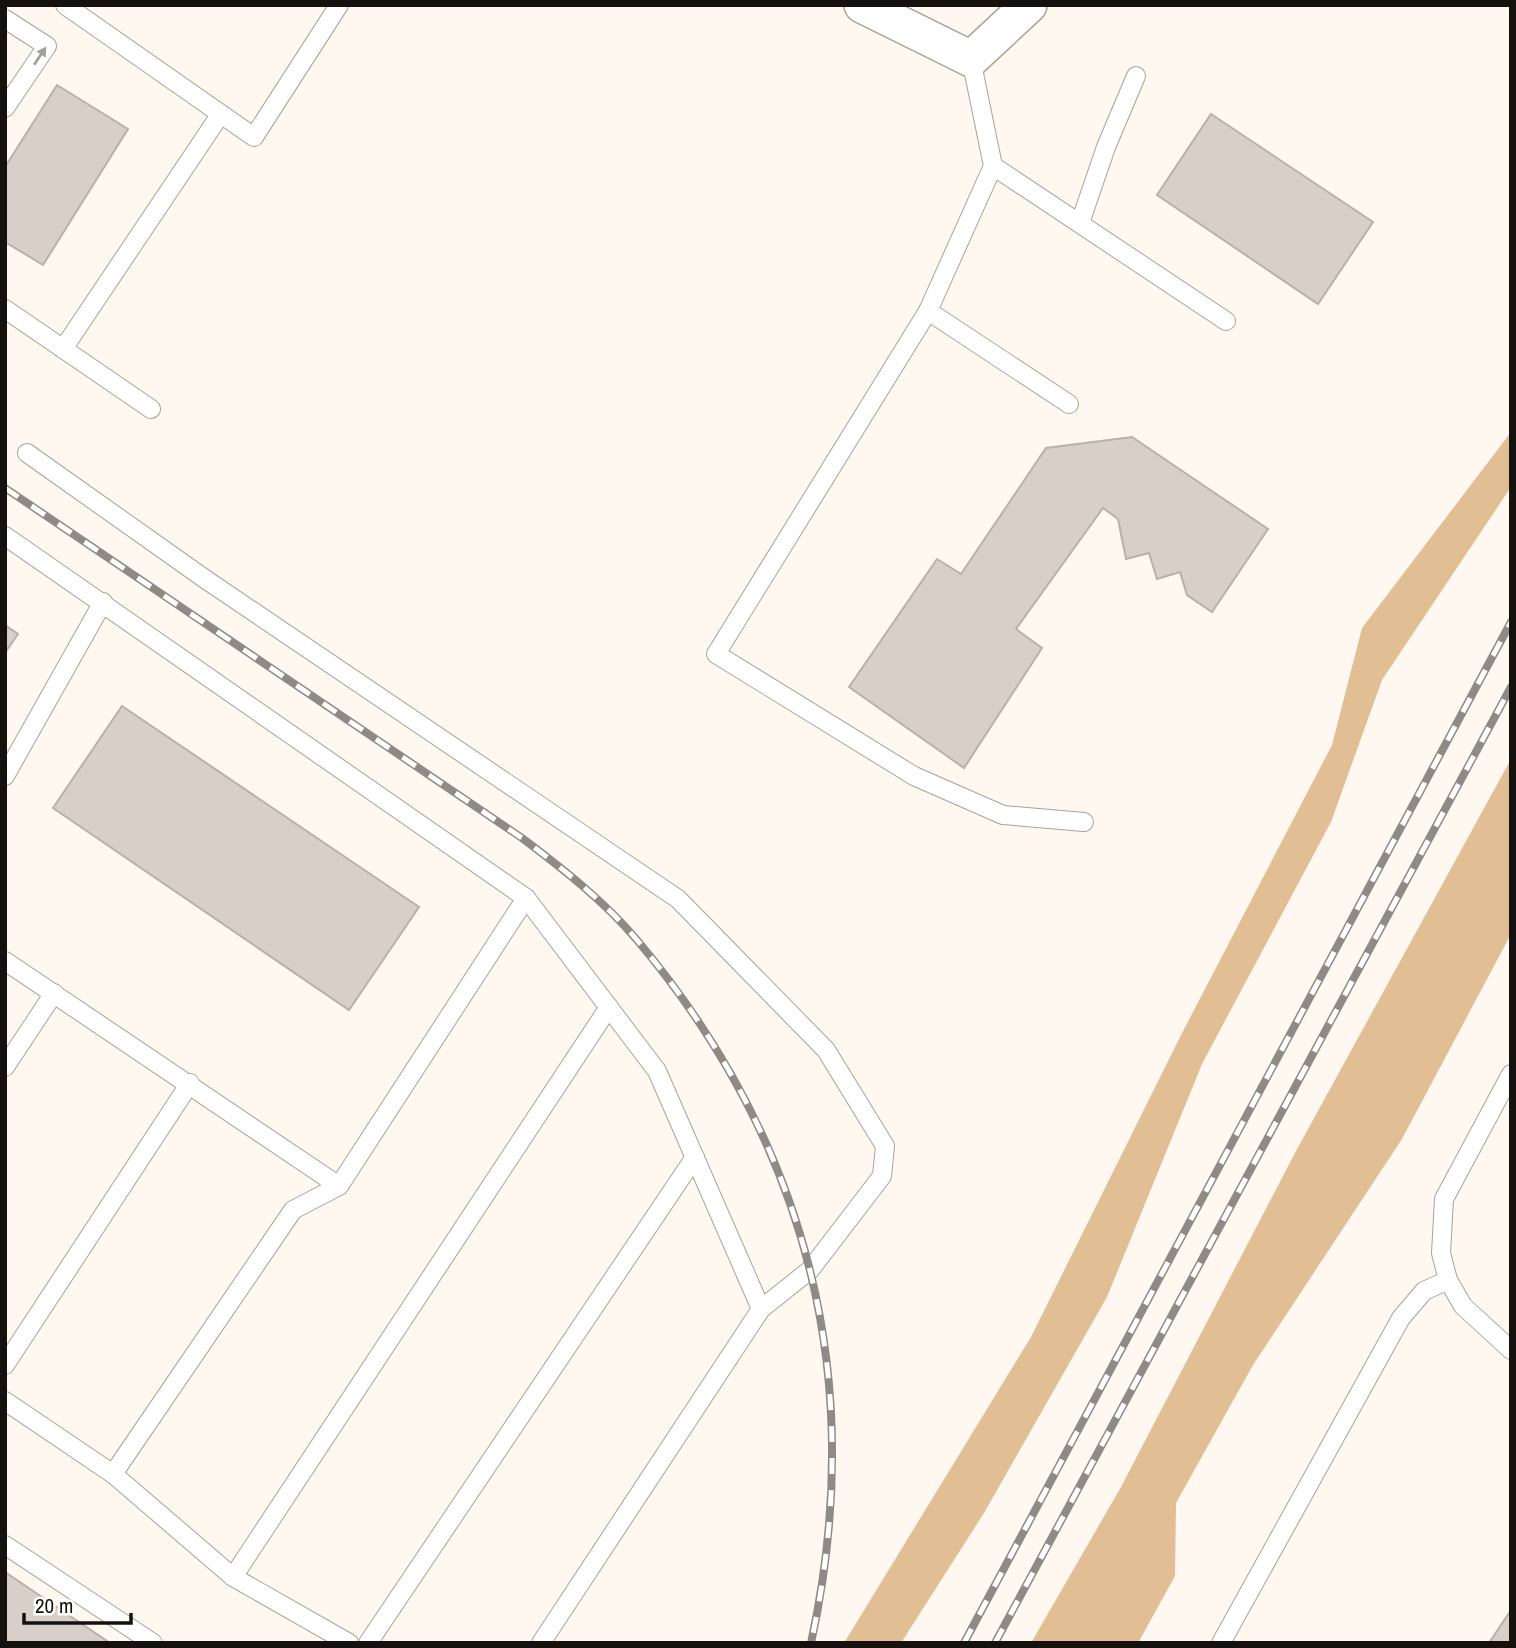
<svg xmlns="http://www.w3.org/2000/svg" width="1516" height="1648" font-family="'Archivo Narrow',sans-serif">
  <style>
    .forest { fill: #e2be95 }
    .building { fill: #d8d0c8; stroke: #b9b1a9; stroke-width: 2 }
    .lines { fill: none; stroke-linecap: round; stroke-linejoin: round }
    .service-casing { stroke: #aaa29a; stroke-width: 20 }
    .minor-casing { stroke: #aaa29a; stroke-width: 38 }
    .service { stroke: #fff; stroke-width: 18 }
    .minor { stroke: #fff; stroke-width: 35 }
    .rail-casing { stroke: #8f8a85; stroke-width: 8 }
    .rail { stroke: #fff; stroke-width: 5; stroke-dasharray: 16; stroke-linecap: butt }
    .oneway { fill: #a1a09f }
  </style>
  <rect width="100%" height="100%" fill="#fef8f1"/>
  <g class="forest">
    <polygon points="1511,432 1511,487 1382,680 1331,822 1202,1064 1107,1297 984,1513 901,1643 844,1643 1031,1337 1181,1035 1332,745 1362,628"/>
    <polygon points="1511,759 1511,934 1402,1139 1253,1365 1176,1503 1175,1576 1138,1643 1031,1643 1121,1487 1296,1151"/>
  </g>
  <g class="building">
    <polygon points="57,85 128,129 43,265 5,242 5,167"/>
    <polygon points="1211,114 1373,222 1318,304 1157,195"/>
    <polygon points="1132,437 1268,529 1212,612 1187,595 1180,572 1157,579 1149,553 1126,559 1118,519 1103,508 1016,629 1042,648 964,768 849,687 937,559 961,574 1046,448"/>
    <polygon points="5,625 18,634 5,653"/>
    <polygon points="122,706 419,907 349,1010 53,808"/>
    <polygon points="5,1572 110,1643 5,1643"/>
    <polygon points="1511,1610 1511,1643 1489,1643"/>
  </g>
  <g class="lines">
    <g class="service-casing">
      <g id="service">
        <polyline points="65,5 254,137 339,5"/>
        <polyline points="5,19 47,46 5,108"/>
        <polyline points="971,59 993,166 928,311 716,654 914,776 1003,815 1084,822"/>
        <polyline points="993,166 1226,321"/>
        <polyline points="1080,223 1106,147 1136,76"/>
        <polyline points="5,309 151,409"/>
        <polyline points="928,311 1069,404"/>
        <polyline points="63,349 220,115"/>
        <polyline points="27,453 205,579 678,899 826,1050 885,1146 882,1176 810,1270 761,1309"/>
        <polyline points="5,536 526,898 657,1071 761,1309 541,1643"/>
        <polyline points="5,776 103,602"/>
        <polyline points="5,961 339,1186"/>
        <polyline points="5,1067 54,993"/>
        <polyline points="1511,1074 1444,1199 1441,1253 1448,1280 1463,1306 1511,1350"/>
        <polyline points="5,1365 190,1083"/>
        <polyline points="5,1401 113,1474 293,1210 339,1186 526,898"/>
        <polyline points="113,1474 233,1577"/>
        <polyline points="5,1545 153,1643"/>
        <polyline points="349,1643 233,1577 609,1007"/>
        <polyline points="368,1643 695,1157"/>
        <polyline points="1221,1643 1401,1318 1424,1291 1448,1280"/>
      </g>
    </g>
    <g class="minor-casing">
      <polyline id="minor" points="862,5 971,59 1029,5"/>
    </g>
    <use href="#service" class="service"/>
    <use href="#minor" class="minor"/>
    <g class="rail-casing">
      <g id="rail">
        <path d="M5,488L522,838C563,869 604,901 637,940C809,1145 868,1381 811,1643"/>
        <polyline points="964,1643 1511,622"/>
        <polyline points="995,1643 1511,687"/>
      </g>
    </g>
    <use href="#rail" class="rail"/>
  </g>
  <defs><path id="oneway-solid" d="M-6-.8H1V-3.2L6.5 0L1 3.2V.8H-6Z" transform="scale(1.75)"/></defs>
  <use class="oneway" href="#oneway-solid" transform="translate(40 56) rotate(-56)"/>
  <rect width="1516" height="1648" fill="none" stroke="#14110e" stroke-width="14"/>
  <path d="M24 1613v10h107v-10" fill="none" stroke="#14110e" stroke-width="3.5"/>
  <text x="35" y="1613" font-size="21" fill="#14110e" stroke="#ffffff" stroke-width="5" paint-order="stroke">20 m</text>
</svg>
